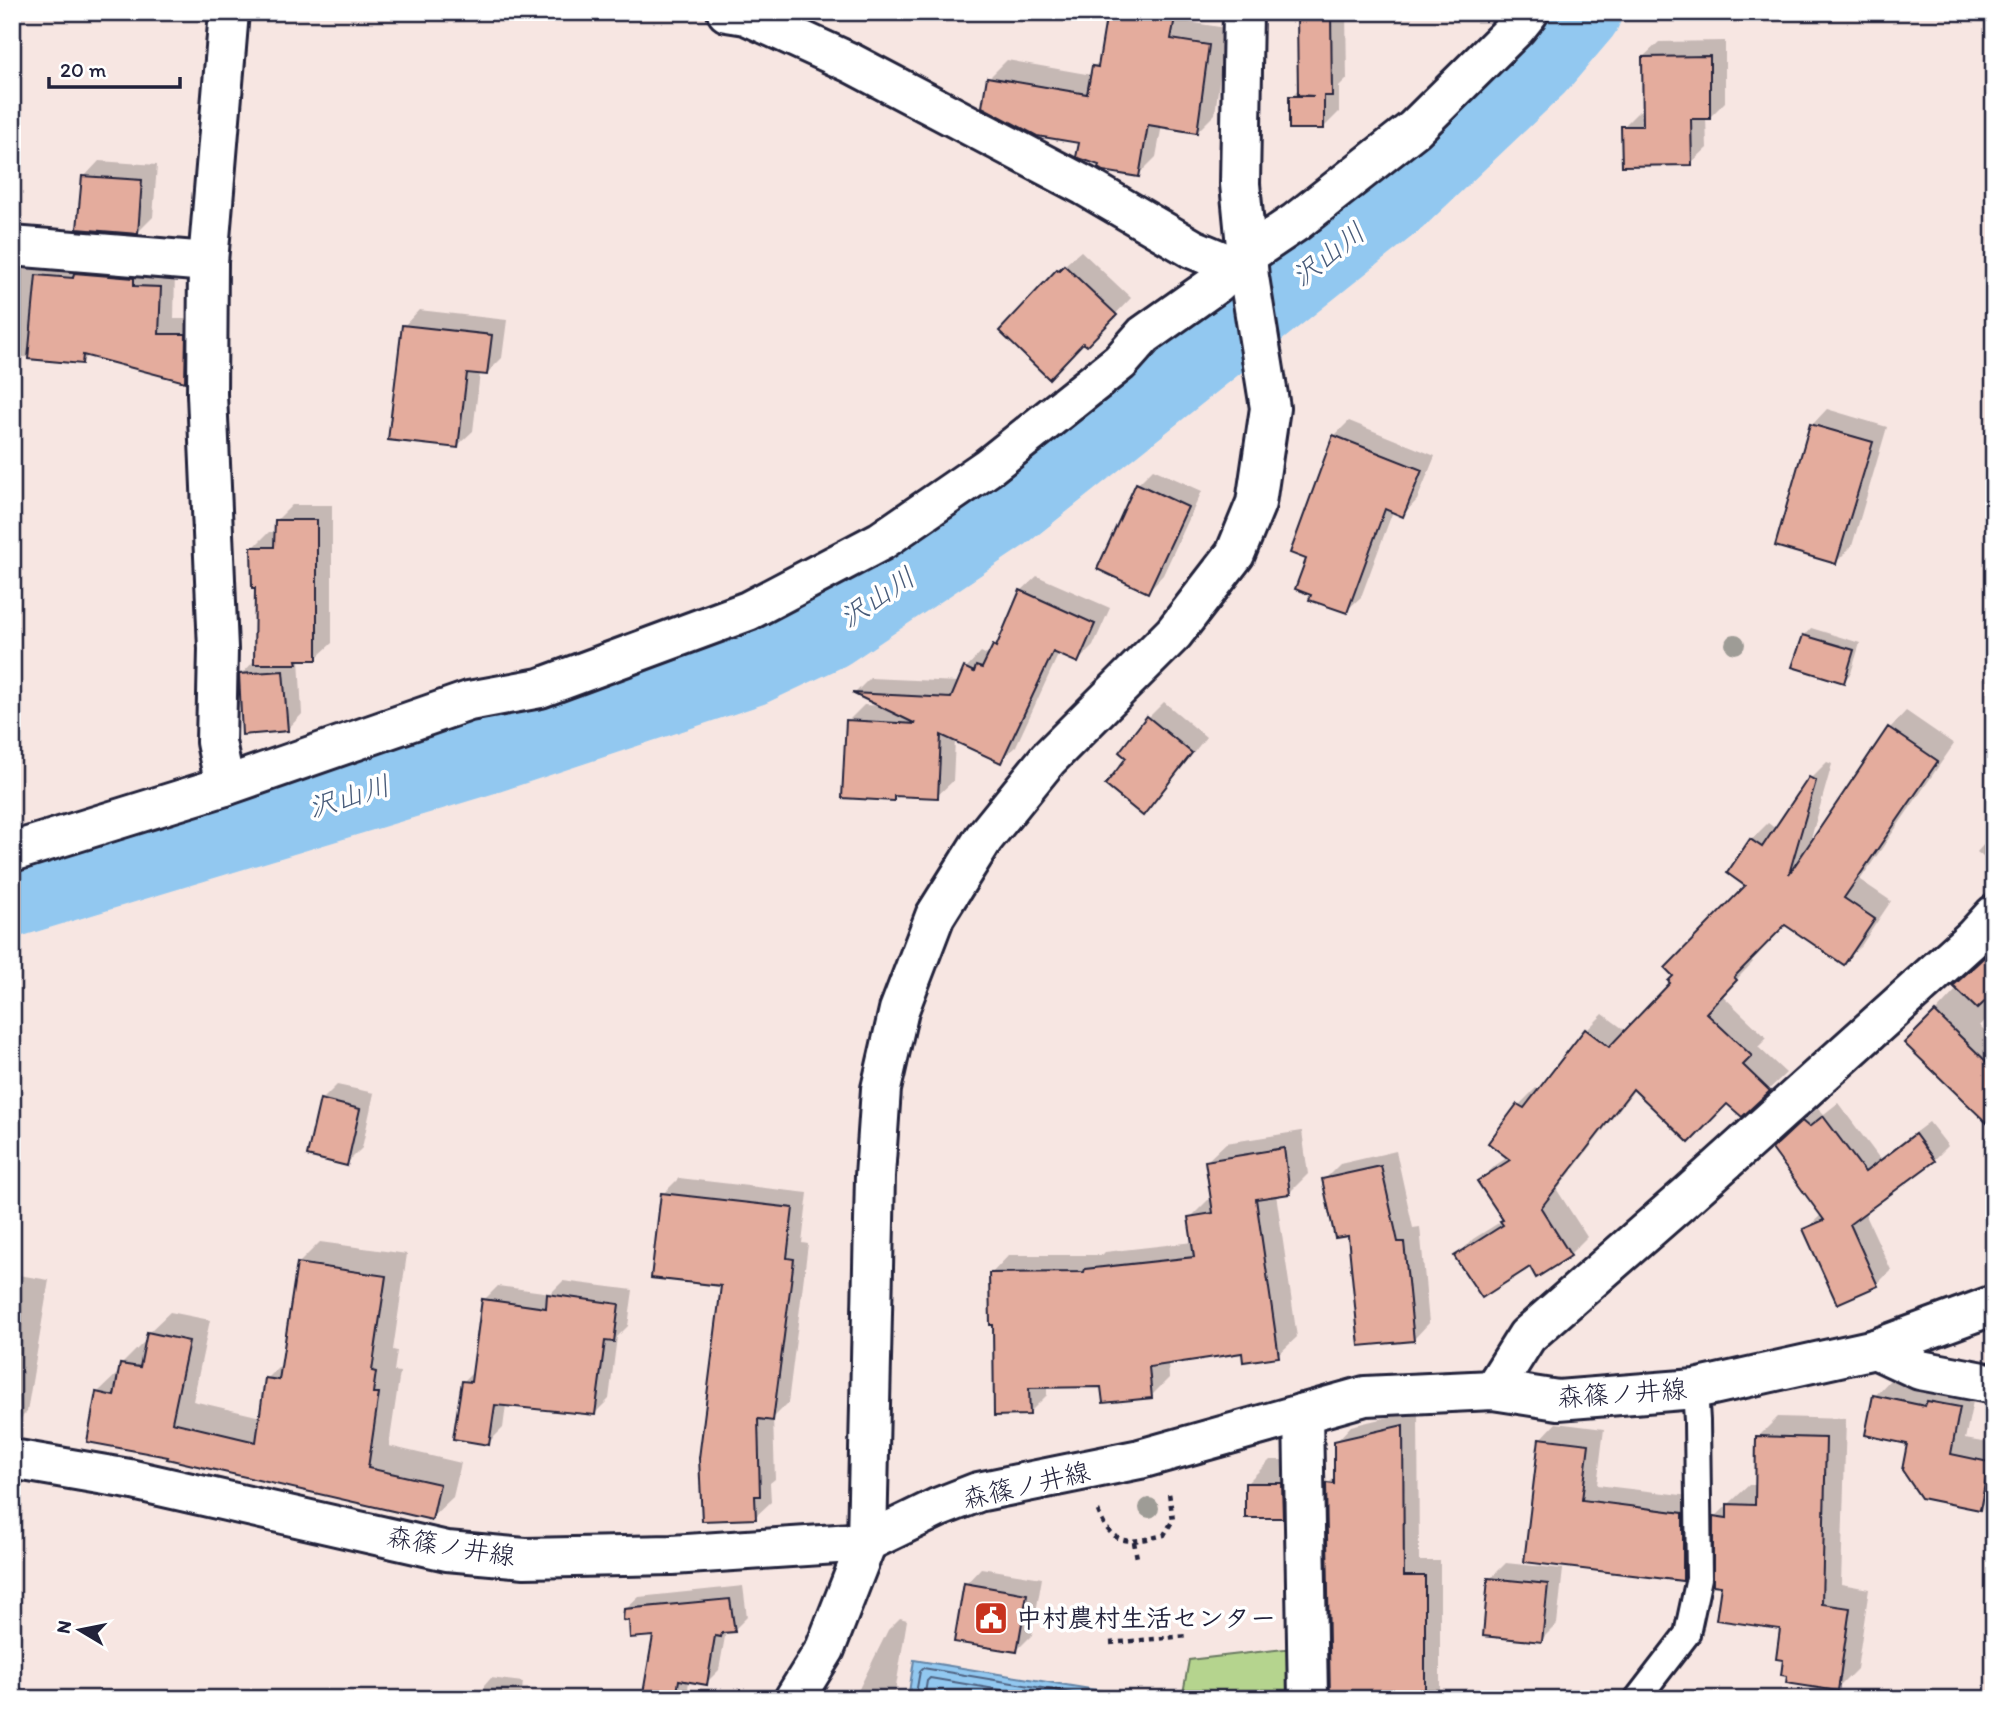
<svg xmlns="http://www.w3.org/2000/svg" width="2006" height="1711" font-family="Itim,'Klee One',sans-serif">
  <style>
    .green { fill: #b5d48e; stroke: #6c7b64; stroke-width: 2 }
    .water { fill: #92c8f0; stroke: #6586a8; stroke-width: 2 }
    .shadow { fill: #0003 }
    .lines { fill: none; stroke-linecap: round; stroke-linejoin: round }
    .shore { stroke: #4f6483; stroke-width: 2 }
    .river { stroke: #92c8f0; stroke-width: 79 }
    .building { fill: #e4ac9d; stroke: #22223b; stroke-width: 2 }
    .service-casing { stroke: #22223b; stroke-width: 30 }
    .minor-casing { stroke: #22223b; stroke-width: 44 }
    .tertiary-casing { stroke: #22223b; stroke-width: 44 }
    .secondary-casing { stroke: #22223b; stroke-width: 44 }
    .path { stroke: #22223b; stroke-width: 4.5; stroke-dasharray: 5 5; stroke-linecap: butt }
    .service { stroke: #fff; stroke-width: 24 }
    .minor { stroke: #fff; stroke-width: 38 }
    .tertiary { stroke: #fff; stroke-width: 38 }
    .secondary { stroke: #fff; stroke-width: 38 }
    .tree { fill: #9e9c96 }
    .labels { text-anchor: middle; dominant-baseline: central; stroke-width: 7; stroke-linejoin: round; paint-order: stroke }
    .street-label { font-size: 26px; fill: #22223b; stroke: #fff }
    .poi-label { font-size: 26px; font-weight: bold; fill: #22223b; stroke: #fff; text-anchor: start }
    .water-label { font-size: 28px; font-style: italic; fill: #495c7a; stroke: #fff }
  </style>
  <rect width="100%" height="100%" fill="#f7e6e2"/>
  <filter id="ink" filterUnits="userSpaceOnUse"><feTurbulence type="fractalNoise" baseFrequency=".0143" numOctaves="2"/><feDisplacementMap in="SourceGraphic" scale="14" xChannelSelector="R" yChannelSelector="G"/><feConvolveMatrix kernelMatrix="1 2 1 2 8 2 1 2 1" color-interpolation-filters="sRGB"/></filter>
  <g filter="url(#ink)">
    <polygon class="green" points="1293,1648 1292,1699 1182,1699 1189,1660"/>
    <polygon class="water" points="914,1660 1151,1699 908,1699"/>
    <g class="shadow">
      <polygon points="1109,12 1190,12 1188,22 1226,28 1215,114 1197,132 1162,125 1156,157 1138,175 1101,164 1081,142 989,78 1007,60 1092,75 1093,67 1101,60"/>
      <polygon points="1299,12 1346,12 1347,79 1339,87 1339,112 1324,127 1291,97 1299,88"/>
      <polygon points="1725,41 1725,102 1710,117 1706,117 1707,148 1691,163 1623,127 1639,111 1644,111 1643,57 1659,42"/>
      <polygon points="99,161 157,165 153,217 137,233 84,177"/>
      <polygon points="1081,251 1131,298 1102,328 1083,341 1059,270"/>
      <polygon points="12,257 175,272 174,319 200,319 200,365 185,380 89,355 81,362 12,356"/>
      <polygon points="419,310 507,320 502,358 486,374 480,373 473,431 457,446 404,326"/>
      <polygon points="1827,409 1887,427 1852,546 1836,562 1812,425"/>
      <polygon points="1349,421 1435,456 1417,500 1403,515 1393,511 1361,597 1346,611 1308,558 1334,436"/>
      <polygon points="1153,469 1202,491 1163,575 1148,591 1138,484"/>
      <polygon points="292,505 332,505 332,643 316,658 299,658 302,714 287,730 241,675 255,660 256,586 253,548 269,532 276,532 276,521"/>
      <polygon points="1037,576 1110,608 1093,646 1078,661 1059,653 1016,746 1000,761 955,740 953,781 937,796 898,795 894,799 848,721 864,705 883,706 855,693 870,678 959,682 966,668 981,652 989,656 1000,640 1021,591"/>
      <polygon points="1811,628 1860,643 1851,673 1844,681 1804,636"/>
      <polygon points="1164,702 1206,737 1158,798 1143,814 1129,758 1148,718"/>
      <polygon points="1906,711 1954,744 1860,880 1891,901 1861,946 1844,962 1785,923 1750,959 1753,962 1722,995 1767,1038 1758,1047 1786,1073 1742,1115 1728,1102 1635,1089 1557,1190 1587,1237 1570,1254 1537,1275 1530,1265 1457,1256 1473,1239 1505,1219 1479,1181 1496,1165 1508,1157 1490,1143 1519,1105 1536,1088 1540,1091 1587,1030 1603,1014 1626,1031 1673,983 1748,886 1751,840 1768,823 1776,829 1810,779 1827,762 1832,764 1808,849 1890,728"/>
      <polygon points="1994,833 1994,866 1977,852"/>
      <polygon points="1994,949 1994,1011 1980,1026 1994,1039 1994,1128 1907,1043"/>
      <polygon points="337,1085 374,1093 362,1148 346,1164 322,1100"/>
      <polygon points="1838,1103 1880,1159 1929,1122 1948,1146 1934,1160 1864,1211 1891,1270 1877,1284 1806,1229 1822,1214 1788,1135 1818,1108 1824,1114"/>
      <polygon points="1302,1131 1308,1174 1290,1192 1276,1194 1297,1337 1278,1355 1243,1351 1168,1363 1169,1378 1151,1396 1103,1385 1047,1386 1047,1395 1029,1413 995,1323 991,1274 1009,1255 1102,1255 1105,1252 1193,1242 1190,1218 1208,1200 1213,1199 1207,1161 1226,1143"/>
      <polygon points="1396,1151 1413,1228 1420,1227 1429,1323 1414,1339 1349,1234 1324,1180 1340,1164"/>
      <polygon points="679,1178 808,1193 802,1243 808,1244 788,1403 773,1418 775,1479 770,1483 771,1502 755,1517 723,1285 663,1194"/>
      <polygon points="320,1242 407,1254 393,1350 397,1351 394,1371 400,1372 389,1446 461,1463 453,1497 431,1518 169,1458 97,1393 119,1372 121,1365 143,1343 146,1344 148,1333 170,1312 210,1320 193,1401 261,1417 267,1379 283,1363 298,1264"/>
      <polygon points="12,1274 49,1280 27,1412 14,1425 12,1425"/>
      <polygon points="563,1281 633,1290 628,1326 617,1337 609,1399 595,1413 506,1405 503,1428 488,1443 463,1382 474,1371 484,1300 498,1286 551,1293"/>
      <polygon points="1890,1380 1940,1390 1975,1392 1965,1439 1994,1444 1994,1494 1979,1508 1875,1396"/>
      <polygon points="1418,1410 1419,1561 1440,1561 1440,1699 1330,1699 1328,1484 1336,1476 1336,1442 1351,1426"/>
      <polygon points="1778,1417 1846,1419 1841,1584 1869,1589 1857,1669 1837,1689 1785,1659 1782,1628 1723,1584 1715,1517 1749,1485 1757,1485 1758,1437"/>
      <polygon points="1556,1423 1604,1429 1597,1485 1698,1497 1698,1564 1682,1579 1526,1561 1541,1439"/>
      <polygon points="1270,1460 1305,1460 1306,1492 1282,1516 1247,1483"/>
      <polygon points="1506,1563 1563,1569 1557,1624 1541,1640 1490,1579"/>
      <polygon points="981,1568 1042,1578 1032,1635 1017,1650 966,1584"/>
      <polygon points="743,1586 747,1617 734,1630 726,1631 719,1670 706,1683 689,1680 687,1699 644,1699 655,1634 631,1619 625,1610 639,1597"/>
      <polygon points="900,1618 907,1620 894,1699 854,1699 888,1630"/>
      <polygon points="491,1678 523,1682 521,1699 482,1699 484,1686"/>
    </g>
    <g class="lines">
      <g class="shore">
        <polyline points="915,1699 920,1671 923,1668 1108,1699"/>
        <polyline points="924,1699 927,1681 930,1678 1054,1699"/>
      </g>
      <polyline class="river" points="12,898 488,754 750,667 828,630 1002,513 1397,198 1537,65 1582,12"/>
    </g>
    <g class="building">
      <polygon points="1107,12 1176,12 1171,39 1209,45 1197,133 1148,125 1139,177 1103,171 1098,168 1099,165 1076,157 1079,143 1037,136 982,107 987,77 1087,94 1092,66 1098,67"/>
      <polygon points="1297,12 1331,12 1332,96 1324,96 1324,129 1289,129 1289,96 1314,96 1298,95"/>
      <polygon points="1710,56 1710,119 1691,119 1692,165 1622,166 1621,126 1643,126 1642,57"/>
      <polygon points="82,176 142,180 138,234 77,229"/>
      <polygon points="1064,265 1117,315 1087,346 1083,343 1049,379 999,331 1057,269 1059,270"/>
      <polygon points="74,273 134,278 134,286 161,287 159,334 186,334 185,382 83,355 82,364 28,359 36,275 73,278"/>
      <polygon points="402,325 492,335 487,375 467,373 458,448 388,440"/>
      <polygon points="1810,424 1873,442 1836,564 1775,546"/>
      <polygon points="1333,435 1422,470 1403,517 1385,509 1347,613 1309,600 1311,595 1295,589 1306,559 1290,553"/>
      <polygon points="1136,483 1188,507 1148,593 1097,569"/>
      <polygon points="275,520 317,520 317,660 296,660 297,664 254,664 255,588 252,588 251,547 274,547"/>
      <polygon points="1020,590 1095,624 1078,663 1053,652 1001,763 941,735 938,798 894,796 894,801 842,798 846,720 916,724 852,693 951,698 964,667 974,672 976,666 982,668 993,645 996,647"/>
      <polygon points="1803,635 1854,650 1844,683 1792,667"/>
      <polygon points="283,671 288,731 242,735 239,674"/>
      <polygon points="1147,716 1192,753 1143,816 1105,785 1126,758 1119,752"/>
      <polygon points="1888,727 1938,761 1844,898 1875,919 1844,965 1785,925 1734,977 1737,980 1706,1013 1752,1056 1743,1065 1770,1091 1742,1117 1727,1104 1689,1143 1633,1089 1541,1208 1571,1256 1536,1278 1530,1267 1482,1298 1454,1256 1503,1225 1500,1221 1503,1220 1477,1181 1510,1160 1488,1143 1517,1104 1524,1108 1585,1029 1609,1047 1670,983 1668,981 1673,976 1665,968 1745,886 1727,873 1750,839 1762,847 1809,777 1816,781 1789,874"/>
      <polygon points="1994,948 1994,993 1977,1009 1953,986"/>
      <polygon points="1935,1012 1994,1069 1994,1130 1904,1043"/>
      <polygon points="320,1099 360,1109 347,1166 307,1156"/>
      <polygon points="1823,1116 1865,1172 1915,1134 1935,1161 1850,1224 1878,1286 1837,1304 1803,1229 1824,1220 1772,1149 1802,1121 1809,1127"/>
      <polygon points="1284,1148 1290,1194 1256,1199 1279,1357 1243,1362 1242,1353 1149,1367 1152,1398 1103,1403 1101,1387 1029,1388 1030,1415 994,1416 993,1325 990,1325 989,1273 1084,1272 1085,1269 1194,1257 1188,1217 1213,1213 1205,1161"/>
      <polygon points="1381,1166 1398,1242 1404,1242 1414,1341 1359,1346 1348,1236 1335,1238 1322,1179"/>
      <polygon points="661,1193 793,1208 787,1258 794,1259 773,1421 758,1419 760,1496 755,1496 756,1519 702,1521 699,1458 721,1286 651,1278"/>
      <polygon points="297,1263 386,1276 372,1371 376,1372 373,1393 379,1393 368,1468 440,1484 432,1520 167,1459 168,1457 87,1442 96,1392 114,1396 120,1364 140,1367 147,1332 189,1341 172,1422 256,1442 265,1378 279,1380"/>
      <polygon points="547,1294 619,1304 614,1342 605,1341 595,1415 495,1405 489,1445 453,1439 462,1381 471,1382 482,1299 546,1308"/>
      <polygon points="1873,1395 1925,1406 1927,1401 1960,1407 1951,1454 1989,1462 1980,1510 1921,1498 1902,1470 1907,1444 1865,1435"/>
      <polygon points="1403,1425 1404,1576 1425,1576 1425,1699 1330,1699 1326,1483 1334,1484 1334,1441"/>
      <polygon points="1756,1436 1826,1438 1822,1604 1850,1608 1838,1691 1786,1683 1787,1676 1781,1675 1783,1660 1776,1659 1780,1629 1716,1620 1721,1586 1713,1585 1713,1516 1727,1518 1727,1504 1755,1505"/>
      <polygon points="1539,1438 1589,1444 1582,1500 1683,1513 1683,1581 1524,1562"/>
      <polygon points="1245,1483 1282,1483 1283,1518 1245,1518"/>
      <polygon points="1488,1578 1548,1584 1542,1642 1483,1636"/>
      <polygon points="964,1583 1027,1594 1017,1652 954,1642"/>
      <polygon points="730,1599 735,1632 722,1633 721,1637 715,1636 707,1685 679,1680 676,1699 642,1699 653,1636 630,1638 629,1621 623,1620 624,1609"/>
    </g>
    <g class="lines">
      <g class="service-casing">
        <polyline id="service" points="1637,1699 1687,1634 1699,1578 1697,1421 1695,1389"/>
      </g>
      <g class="minor-casing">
        <g id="minor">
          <polyline points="727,12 746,15 851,63 1085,186 1193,249 1234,266"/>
          <polyline points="12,246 208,262"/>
          <polyline points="225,786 216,742 218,649 207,394 208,262 229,12"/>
          <polyline points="12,852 225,786 469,701 540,688 748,611 881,541 987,468 1120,362 1144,335 1216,284 1247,255 1296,222 1414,129 1517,27 1529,12"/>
          <polyline points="1875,1349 1920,1370 1994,1384"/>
          <polyline points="1493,1390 1527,1336 1688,1195 1974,937 1994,915"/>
          <polyline points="1303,1413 1308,1699"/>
        </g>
      </g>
      <g class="tertiary-casing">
        <polyline id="tertiary" points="794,1699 825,1649 867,1542 875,1176 881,1089 899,1010 935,916 984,838 1048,759 1174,633 1235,554 1256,503 1270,408 1249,277 1240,184 1243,12"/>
      </g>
      <g class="secondary-casing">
        <polyline id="secondary" points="12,1459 129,1479 447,1551 525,1558 672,1555 867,1542 937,1508 978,1492 1140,1459 1365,1396 1493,1390 1558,1400 1695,1389 1875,1349 1994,1305"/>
      </g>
      <g class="path">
        <path d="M1098,1511C1112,1548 1131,1543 1164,1535L1173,1520L1169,1493"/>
        <polyline points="1134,1542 1137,1558"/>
        <polyline points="1110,1643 1187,1636"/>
      </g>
      <use href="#service" class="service"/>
      <use href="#minor" class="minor"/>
      <use href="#tertiary" class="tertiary"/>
      <use href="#secondary" class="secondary"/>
    </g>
    <g class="tree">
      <circle cx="1735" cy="644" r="10"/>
      <circle cx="1149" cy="1508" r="10"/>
    </g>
  </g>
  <defs>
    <g id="civic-square" transform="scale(1.75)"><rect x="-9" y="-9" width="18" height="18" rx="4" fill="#c8321e" stroke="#fff"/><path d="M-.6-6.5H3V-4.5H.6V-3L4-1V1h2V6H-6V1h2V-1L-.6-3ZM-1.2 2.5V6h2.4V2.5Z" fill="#fff"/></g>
  </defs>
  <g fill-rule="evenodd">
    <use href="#civic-square" x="991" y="1618"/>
  </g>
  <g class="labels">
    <g class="street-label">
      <text transform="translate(1622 1393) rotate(-4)">森篠ノ井線</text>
      <text transform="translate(1026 1485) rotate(-13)">森篠ノ井線</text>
      <text transform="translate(451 1546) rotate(9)">森篠ノ井線</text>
    </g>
    <g class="poi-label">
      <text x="1016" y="1618">中村農村生活センター</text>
    </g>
    <g class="water-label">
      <text transform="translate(1328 254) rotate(-38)">沢山川</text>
      <text transform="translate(877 597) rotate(-34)">沢山川</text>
      <text transform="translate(349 796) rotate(-17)">沢山川</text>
    </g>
  </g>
  <rect width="2006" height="1711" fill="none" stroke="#fff" stroke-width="42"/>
  <rect x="21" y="21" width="1964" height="1669" fill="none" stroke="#22223b" stroke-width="2.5" filter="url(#ink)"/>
  <g transform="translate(80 1630) rotate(280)" stroke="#ffffff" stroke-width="5" paint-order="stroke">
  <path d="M0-5L12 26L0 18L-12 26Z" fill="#22223b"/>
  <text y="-10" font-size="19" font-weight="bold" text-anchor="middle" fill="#22223b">N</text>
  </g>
  <path d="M49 77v10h131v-10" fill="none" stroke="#22223b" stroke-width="3.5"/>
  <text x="60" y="77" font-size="21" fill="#22223b" stroke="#ffffff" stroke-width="5" paint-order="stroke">20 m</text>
</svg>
